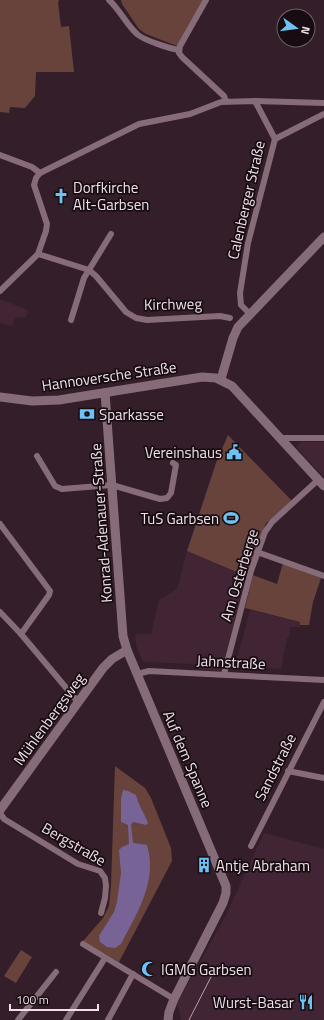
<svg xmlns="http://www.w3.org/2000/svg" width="324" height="1020" font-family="'Titillium Web',sans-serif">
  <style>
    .built { fill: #412534 }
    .green { fill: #68433b }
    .water { fill: #786396 }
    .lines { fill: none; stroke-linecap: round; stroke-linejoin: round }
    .street { stroke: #866b78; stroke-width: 6 }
    .secondary { stroke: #866b78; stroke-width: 9 }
    .tram { stroke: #b4a2aa; stroke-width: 1 }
    .labels { text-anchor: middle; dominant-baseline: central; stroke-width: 3.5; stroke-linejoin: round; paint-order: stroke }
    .poi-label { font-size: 15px; fill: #f0e0e7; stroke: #160c11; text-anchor: start }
    .street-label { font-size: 15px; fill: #f0e0e7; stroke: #160c11 }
  </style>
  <rect width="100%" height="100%" fill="#341e2a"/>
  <g class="built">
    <polygon points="0,299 28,310 26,318 15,317 12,326 0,323"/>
    <polygon points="301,442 324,442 324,477 296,447"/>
    <polygon points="187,551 246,576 222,668 219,671 199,669 195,664 143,662 136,645 135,634 151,634 159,600 177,589"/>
    <polygon points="250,610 300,622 300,627 290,627 289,638 287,638 281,669 239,665 235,666"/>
    <polygon points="264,833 324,849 324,1020 181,1020 177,1003 226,915"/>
  </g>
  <g class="green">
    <polygon points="0,0 59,0 58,2 61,27 69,26 74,72 36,72 35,96 25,108 10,107 9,113 0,112"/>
    <polygon points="121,0 205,0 177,46 146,34 139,29 122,4"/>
    <polygon points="228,435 292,501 266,523 246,576 187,551 216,463"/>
    <polygon points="283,563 321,578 313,602 309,625 300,625 300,622 245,608 253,575 277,584"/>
    <polygon points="115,766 145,788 151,798 171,848 172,861 119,962 83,941 103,918 109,906 111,885"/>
    <polygon points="21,950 32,957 16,983 4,976"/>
  </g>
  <path class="water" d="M123,790L128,791L136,795C139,807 144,812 148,823L146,825L134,822L131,824L133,843L147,845C158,881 137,913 121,944L115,948L107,947L100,942L99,936L114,912L117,902L121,873L119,850L122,847L129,844L128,825L121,822V799Z"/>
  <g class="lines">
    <g class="street">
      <path d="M109,0C120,10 126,24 137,34C143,40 171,49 179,50"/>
      <polyline points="206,0 180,46 179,53 182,57 224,96 226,101"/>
      <polyline points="255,101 324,103"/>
      <polyline points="275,139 324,114"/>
      <polyline points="0,155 32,167 40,173"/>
      <polyline points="38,254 89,270 96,276 126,312 136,318 147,320 220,316 230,318"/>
      <polyline points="0,291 38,254 46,231 47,224 34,185 36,178 40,173 139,124 190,114 221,102 255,101 275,139 248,243 240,293 241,305 250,314"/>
      <polyline points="71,320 84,278 111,234"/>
      <polyline points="280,438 324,438"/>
      <polyline points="37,456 55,486 62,489 112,485 160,499 167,498 171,493 176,465 173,463"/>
      <polyline points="0,524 50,591 49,595 21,634"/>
      <polyline points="257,552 324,576"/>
      <polyline points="0,612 21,634 78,702"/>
      <polyline points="137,674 149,671 324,680"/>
      <polyline points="224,674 251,571 265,532 272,522 318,480"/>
      <polyline points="288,771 324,778"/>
      <polyline points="0,813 4,819 78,864 100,871 105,878 106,886 105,898 101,913"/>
      <polyline points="251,846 324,702"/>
      <polyline points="83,944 174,999"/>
      <polyline points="18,1020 56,972"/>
      <polyline points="66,1020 105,958"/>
      <polyline points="108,1020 133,974"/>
    </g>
    <g class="secondary">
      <polyline points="221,379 233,338 238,327 324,237"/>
      <polyline points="105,393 123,636 127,650 226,886 226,893 223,903 174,999 169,1012 168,1020"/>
      <polyline points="0,397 32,401 59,400 202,377 216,378 232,386 324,486"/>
      <polyline points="0,810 103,668 112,659 127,650"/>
    </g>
    <polyline class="tram" points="189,1020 212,975"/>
  </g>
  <defs>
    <g id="church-bare" transform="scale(1.2)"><path d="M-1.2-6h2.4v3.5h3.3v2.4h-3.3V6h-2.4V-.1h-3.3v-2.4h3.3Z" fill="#6dc2f3" stroke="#160c11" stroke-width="2.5" paint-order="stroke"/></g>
    <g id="bank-bare" transform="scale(1.2)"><path d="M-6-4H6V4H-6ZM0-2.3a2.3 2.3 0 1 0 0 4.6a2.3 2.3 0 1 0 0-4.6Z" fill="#6dc2f3" stroke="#160c11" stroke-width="2.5" paint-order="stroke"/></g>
    <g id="civic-bare" transform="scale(1.2)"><path d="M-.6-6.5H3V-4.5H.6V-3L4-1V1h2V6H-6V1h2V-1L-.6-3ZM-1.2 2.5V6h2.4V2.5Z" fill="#6dc2f3" stroke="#160c11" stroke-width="2.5" paint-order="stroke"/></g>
    <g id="stadium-bare" transform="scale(1.2)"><path d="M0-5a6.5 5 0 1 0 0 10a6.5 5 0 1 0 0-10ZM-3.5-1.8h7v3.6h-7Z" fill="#6dc2f3" stroke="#160c11" stroke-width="2.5" paint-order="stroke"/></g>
    <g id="building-bare" transform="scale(1.2)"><path d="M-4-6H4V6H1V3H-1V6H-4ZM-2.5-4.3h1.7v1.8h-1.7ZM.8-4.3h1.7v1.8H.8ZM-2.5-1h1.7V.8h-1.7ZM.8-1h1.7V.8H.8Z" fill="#6dc2f3" stroke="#160c11" stroke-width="2.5" paint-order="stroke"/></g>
    <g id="mosque-bare" transform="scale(1.2)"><path d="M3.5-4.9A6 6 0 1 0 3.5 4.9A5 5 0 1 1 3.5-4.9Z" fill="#6dc2f3" stroke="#160c11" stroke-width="2.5" paint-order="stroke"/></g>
    <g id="restaurant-bare" transform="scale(1.2)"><path d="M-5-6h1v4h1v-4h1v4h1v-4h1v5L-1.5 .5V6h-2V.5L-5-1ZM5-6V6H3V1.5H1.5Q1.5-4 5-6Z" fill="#6dc2f3" stroke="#160c11" stroke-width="2.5" paint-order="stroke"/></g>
  </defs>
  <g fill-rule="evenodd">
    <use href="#church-bare" x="61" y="196"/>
    <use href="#bank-bare" x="87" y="414"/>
    <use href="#civic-bare" x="234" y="452"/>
    <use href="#stadium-bare" x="231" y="518"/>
    <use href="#building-bare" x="204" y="865"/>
    <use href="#mosque-bare" x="149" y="969"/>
    <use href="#restaurant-bare" x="306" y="1002"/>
  </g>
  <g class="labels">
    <g class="poi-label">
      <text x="73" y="187">Dorfkirche<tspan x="73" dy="17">Alt-Garbsen</tspan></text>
      <text x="99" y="414">Sparkasse</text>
      <text x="222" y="452" text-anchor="end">Vereinshaus</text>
      <text x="219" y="518" text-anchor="end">TuS Garbsen</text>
      <text x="216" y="865">Antje Abraham</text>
      <text x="161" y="969">IGMG Garbsen</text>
      <text x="294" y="1002" text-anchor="end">Wurst-Basar</text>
    </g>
    <g class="street-label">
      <text transform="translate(246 200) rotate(-77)">Calenberger Straße</text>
      <text transform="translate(173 304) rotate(-1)">Kirchweg</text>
      <text transform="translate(109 376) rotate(-8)">Hannoversche Straße</text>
      <text transform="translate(101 523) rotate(-94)">Konrad-Adenauer-Straße</text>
      <text transform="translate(239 575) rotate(-73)">Am Osterberge</text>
      <text transform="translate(231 662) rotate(3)">Jahnstraße</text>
      <text transform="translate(49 719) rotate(-54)">Mühlenbergsweg</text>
      <text transform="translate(188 759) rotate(67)">Auf dem Spanne</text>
      <text transform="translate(275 767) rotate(-63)">Sandstraße</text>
      <text transform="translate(74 844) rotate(30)">Bergstraße</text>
    </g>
  </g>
  <g transform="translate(296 28) rotate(104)"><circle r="19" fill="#160c11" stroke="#6d6167"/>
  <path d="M0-3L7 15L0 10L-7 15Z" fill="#6dc2f3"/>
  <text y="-6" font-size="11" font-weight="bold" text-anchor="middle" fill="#f0e0e7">N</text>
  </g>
  <path d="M10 1004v6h88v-6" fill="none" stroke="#f0e0e7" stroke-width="2"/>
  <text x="16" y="1004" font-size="12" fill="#f0e0e7" stroke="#160c11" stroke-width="3" paint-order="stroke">100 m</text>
</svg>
